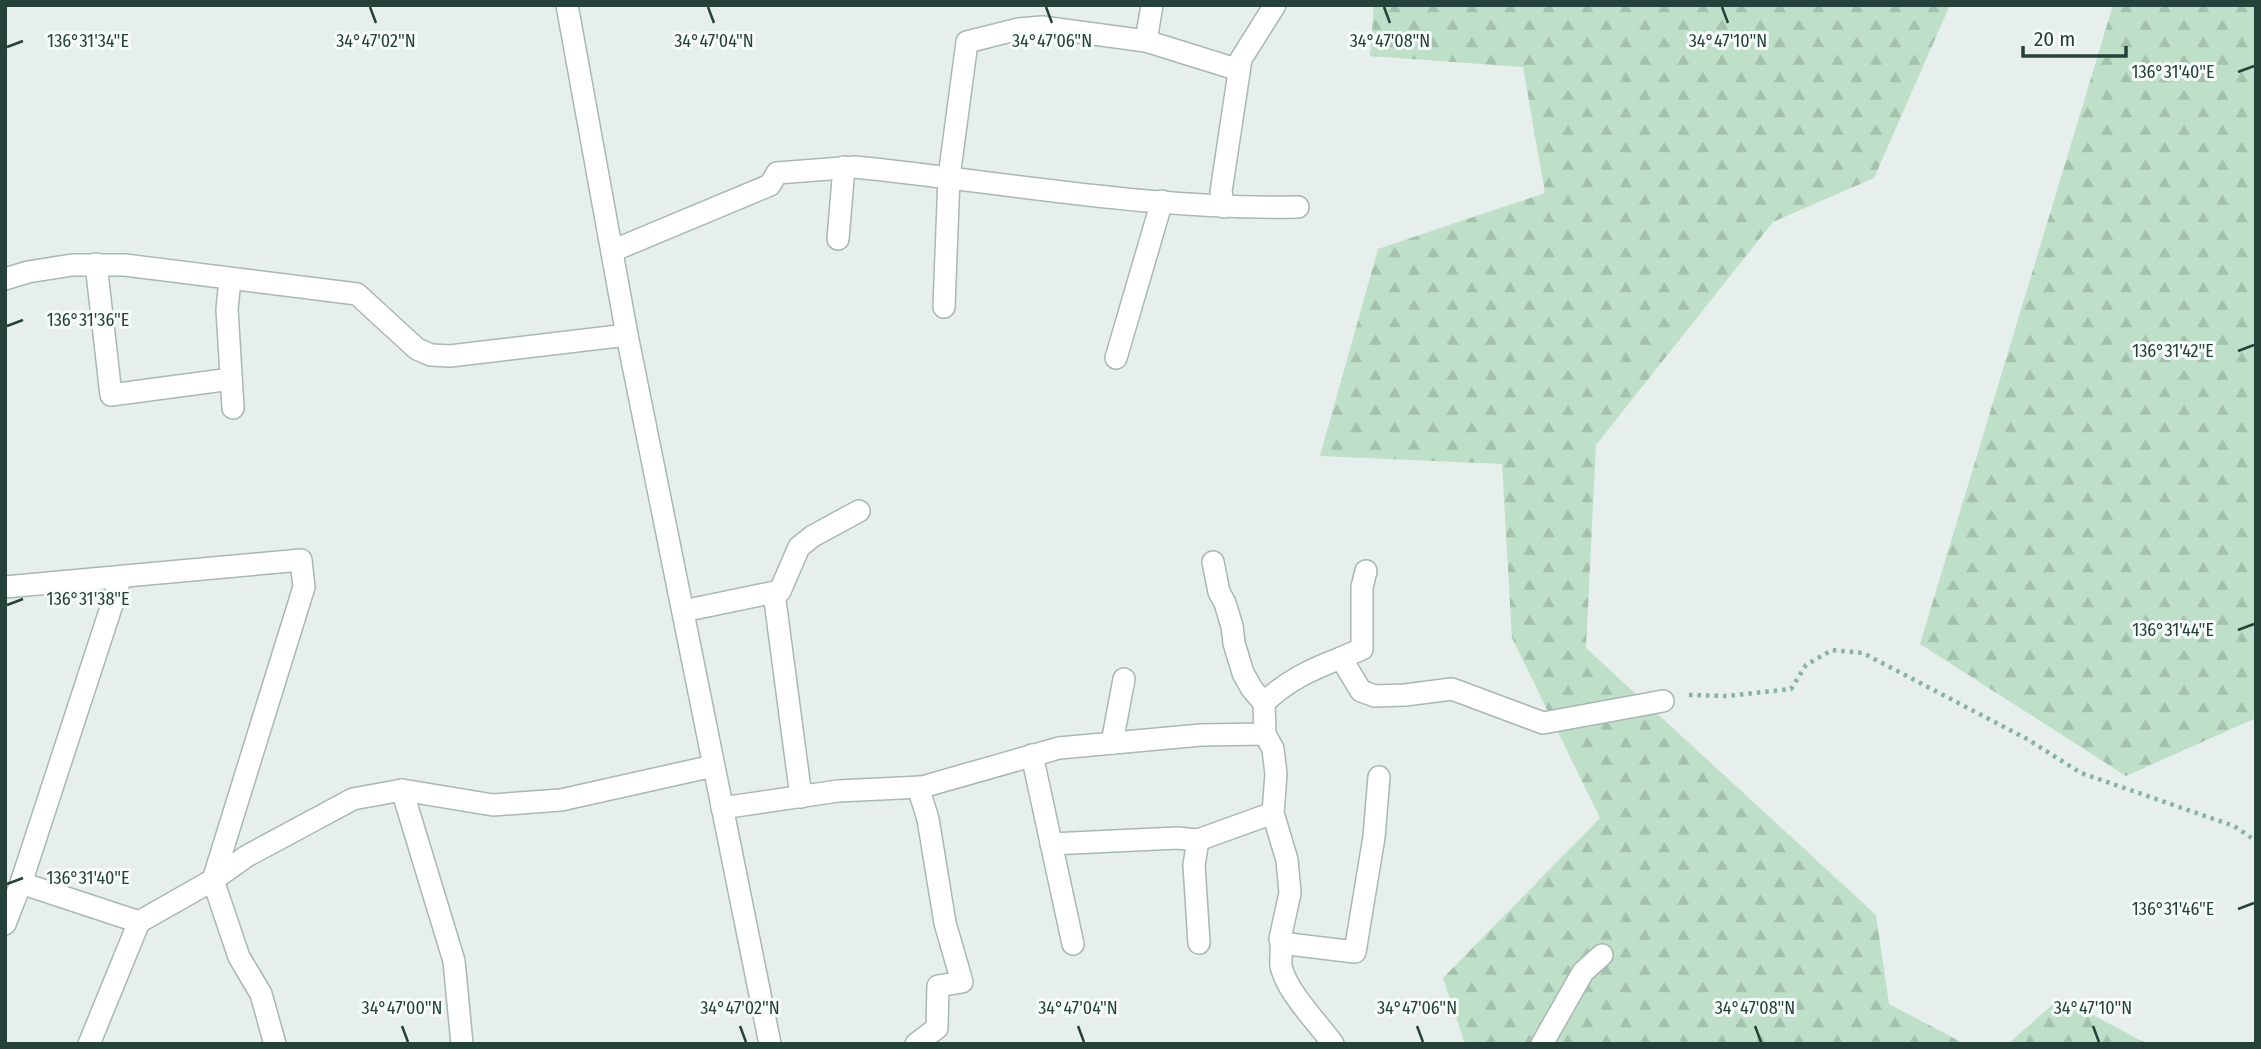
<svg xmlns="http://www.w3.org/2000/svg" width="2261" height="1049" font-family="'Fira Sans Condensed',sans-serif">
  <style>
    .forest { fill: url(#forest-firs) }
    .lines { fill: none; stroke-linecap: round; stroke-linejoin: round }
    .minor-casing { stroke: #a8b8b2; stroke-width: 24 }
    .path { stroke: #86b3a5; stroke-width: 4.5; stroke-dasharray: 3.5 5; stroke-linecap: butt }
    .minor { stroke: #fff; stroke-width: 21 }
    .ticks { fill: none; stroke: #24423a; stroke-width: 2.5 }
    .ticks-label { font-size: 18px; text-anchor: middle; fill: #24423a; stroke: #f7fbf9; stroke-width: 6; stroke-linejoin: round; paint-order: stroke }
  </style>
  <defs>
    <pattern id="forest-firs" width="22" height="20" patternUnits="userSpaceOnUse" patternTransform="scale(1.75)"><rect width="22" height="20" fill="#bfe0c8"/><path d="M5 1l3.5 6h-7zM16 11l3.5 6h-7z" fill="#a4c1ad"/></pattern>
  </defs>
  <rect width="100%" height="100%" fill="#e6efeb"/>
  <g class="forest">
    <polygon points="1374,5 1950,5 1874,178 1773,222 1596,445 1586,648 1876,915 1889,1004 1965,1044 1465,1044 1443,978 1600,818 1512,638 1502,464 1320,456 1378,249 1545,193 1523,67 1370,56"/>
    <polygon points="2113,5 2256,5 2256,718 2126,776 1920,644"/>
    <polygon points="2060,998 2148,1044 2008,1044"/>
  </g>
  <g class="lines">
    <g class="minor-casing">
      <g id="minor">
        <polyline points="567,5 627,335 770,1044"/>
        <polyline points="1146,41 1152,5"/>
        <polyline points="1224,207 1221,192 1241,59 1275,5"/>
        <polyline points="838,239 844,167"/>
        <path d="M612,251L770,185L777,173L855,167C1002,182 1150,210 1298,207"/>
        <polyline points="96,264 111,395 231,379"/>
        <polyline points="5,279 28,272 72,265 125,265 357,294 417,349 431,355 450,356 627,335"/>
        <polyline points="230,280 227,309 233,408"/>
        <polyline points="944,307 949,177 967,42 1019,29 1042,27 1146,41 1239,70"/>
        <polyline points="1116,358 1162,201"/>
        <polyline points="1213,562 1219,592 1225,603 1232,626 1234,643 1243,673 1252,689 1264,703"/>
        <polyline points="5,587 301,560 304,587 213,880 239,957 261,994 275,1044"/>
        <polyline points="774,593 801,797"/>
        <polyline points="683,611 780,591 799,547 813,536 859,511"/>
        <polyline points="1341,658 1362,649 1362,587 1366,571"/>
        <path d="M1265,734L1273,749L1276,774L1273,813L1287,860L1290,893L1280,939C1283,948 1280,957 1281,966C1286,991 1318,1023 1333,1044"/>
        <polyline points="1112,743 1124,679"/>
        <polyline points="1032,755 1073,944"/>
        <polyline points="402,790 454,961 462,1044"/>
        <path d="M722,808L838,791L922,787L1059,748L1201,735L1265,734L1264,703C1286,681 1312,669 1341,658L1361,691L1375,696L1405,695L1452,689L1543,723L1663,701"/>
        <polyline points="1198,840 1194,865 1199,943"/>
        <polyline points="1051,844 1177,838 1198,840 1273,813"/>
        <polyline points="21,883 139,922 213,880 247,856 353,799 402,790 493,805 561,800 713,766"/>
        <polyline points="5,924 21,883 121,577"/>
        <polyline points="1282,945 1289,944 1355,952 1374,837 1379,777"/>
        <polyline points="89,1044 139,922"/>
        <polyline points="916,1044 937,1028 938,986 962,982 945,923 928,819 918,787"/>
        <polyline points="1542,1044 1583,972 1602,955"/>
      </g>
    </g>
    <polyline class="path" points="1689,695 1727,696 1791,689 1806,665 1832,650 1863,653 2027,739 2081,773 2234,826 2256,841"/>
    <use href="#minor" class="minor"/>
  </g>
  <path class="ticks" d="M370,7L376,23M708,7L714,23M1046,7L1052,23M1384,7L1390,23M1722,7L1728,23M7,47L23,41M2238,72L2254,66M7,326L23,320M2238,351L2254,345M7,605L23,599M2238,630L2254,624M7,884L23,878M2238,909L2254,903M402,1026L408,1042M740,1026L746,1042M1078,1026L1084,1042M1417,1026L1423,1042M1755,1026L1761,1042M2093,1026L2099,1042"/>
  <g class="ticks-label">
    <text x="88" y="47">136°31'34"E</text>
    <text x="714" y="47">34°47'04"N</text>
    <text x="1052" y="47">34°47'06"N</text>
    <text x="1728" y="47">34°47'10"N</text>
    <text x="376" y="47">34°47'02"N</text>
    <text x="1390" y="47">34°47'08"N</text>
    <text x="2173" y="78">136°31'40"E</text>
    <text x="88" y="326">136°31'36"E</text>
    <text x="2173" y="357">136°31'42"E</text>
    <text x="88" y="605">136°31'38"E</text>
    <text x="2173" y="636">136°31'44"E</text>
    <text x="88" y="884">136°31'40"E</text>
    <text x="2173" y="915">136°31'46"E</text>
    <text x="402" y="1014">34°47'00"N</text>
    <text x="740" y="1014">34°47'02"N</text>
    <text x="1078" y="1014">34°47'04"N</text>
    <text x="1417" y="1014">34°47'06"N</text>
    <text x="1755" y="1014">34°47'08"N</text>
    <text x="2093" y="1014">34°47'10"N</text>
  </g>
  <rect width="2261" height="1049" fill="none" stroke="#24423a" stroke-width="14"/>
  <path d="M2023 46v10h103v-10" fill="none" stroke="#24423a" stroke-width="3.5"/>
  <text x="2034" y="46" font-size="21" fill="#24423a" stroke="#f7fbf9" stroke-width="5" paint-order="stroke">20 m</text>
</svg>
